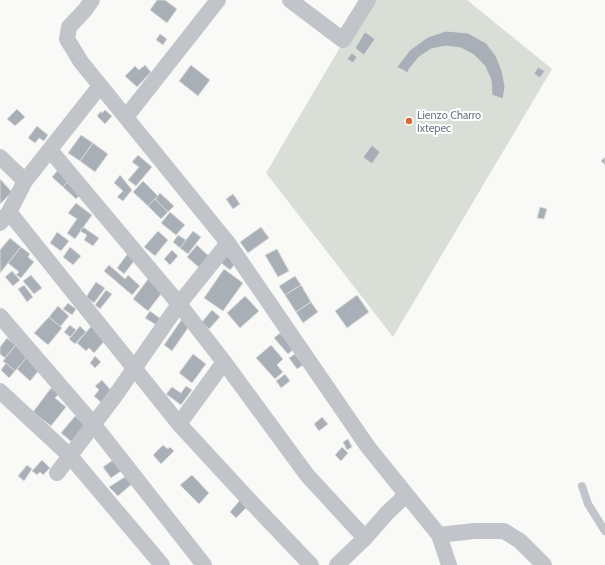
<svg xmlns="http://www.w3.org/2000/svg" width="605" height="565" font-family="Cabin,sans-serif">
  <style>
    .green { fill: #d9ded7 }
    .building { fill: #a9afb6; stroke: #dbdbda }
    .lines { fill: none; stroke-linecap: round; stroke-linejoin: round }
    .lane { stroke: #c1c5c9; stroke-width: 8 }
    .street { stroke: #c1c5c9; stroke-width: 16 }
    .poi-dot { fill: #d86839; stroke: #fff; stroke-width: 1.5 }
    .labels { text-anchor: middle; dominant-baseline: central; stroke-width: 4; stroke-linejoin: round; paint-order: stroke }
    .poi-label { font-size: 11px; fill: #6b7886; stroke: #fff; text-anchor: start }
  </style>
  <rect width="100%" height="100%" fill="#f9f9f8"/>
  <polygon class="green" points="368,0 467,0 552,69 393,337 266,173"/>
  <g class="building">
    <polygon points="157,0 165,0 177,9 167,23 150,10"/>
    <polygon points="446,31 468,33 486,43 496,56 502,71 505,87 503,99 492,95 491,80 485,66 474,55 461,48 446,46 431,49 419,57 409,69 408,73 397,67 410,50 428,37"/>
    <polygon points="365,32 375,39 364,55 355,48"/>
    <polygon points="160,34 167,39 163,45 156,40"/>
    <polygon points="352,53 357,57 353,63 347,59"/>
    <polygon points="145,65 151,72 137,87 125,76 135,66 139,70"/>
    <polygon points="191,65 210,80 198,96 179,81"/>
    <polygon points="538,67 545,71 540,78 534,74"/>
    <polygon points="17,109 25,117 15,126 7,119"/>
    <polygon points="105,110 112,116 105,124 97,116 101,111 102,113"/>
    <polygon points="37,126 48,135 44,141 39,138 35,143 28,138"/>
    <polygon points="81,135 93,143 80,161 68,153"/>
    <polygon points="93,143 108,154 95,172 80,161"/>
    <polygon points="372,145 380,152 372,164 363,157"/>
    <polygon points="138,155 152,167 136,186 128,180 139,167 132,162"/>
    <polygon points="605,157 605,165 601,161"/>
    <polygon points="59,169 70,179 63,187 52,177"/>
    <polygon points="120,175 132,190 123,201 117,197 123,191 114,183"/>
    <polygon points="0,179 12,192 0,204"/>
    <polygon points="70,179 84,191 76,199 63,187"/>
    <polygon points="143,181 158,196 148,206 133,192"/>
    <polygon points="160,193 174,206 168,212 155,199"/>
    <polygon points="233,194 240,204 233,209 226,199"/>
    <polygon points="155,199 168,212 161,219 148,206"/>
    <polygon points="76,203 92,215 75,239 67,233 77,219 68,213"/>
    <polygon points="540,207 547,209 544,219 537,218"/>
    <polygon points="170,212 185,225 176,235 161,223"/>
    <polygon points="83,227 99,238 93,246 84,240 87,235 80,231"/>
    <polygon points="261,227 269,238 248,253 240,242"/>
    <polygon points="158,231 168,240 155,256 144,247"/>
    <polygon points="193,231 201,237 188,254 180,248"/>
    <polygon points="57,232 69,241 61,251 50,243"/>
    <polygon points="178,235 186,240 180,248 173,242"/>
    <polygon points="10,238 21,247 0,273 0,250"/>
    <polygon points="197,245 212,259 202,270 187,257"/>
    <polygon points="21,247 30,254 28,257 34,262 21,278 16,275 19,272 8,263"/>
    <polygon points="70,247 81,256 73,265 63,257"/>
    <polygon points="277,249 289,271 278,277 265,255"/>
    <polygon points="172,250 178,256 170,265 164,259"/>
    <polygon points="129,252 135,260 124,274 117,268"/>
    <polygon points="226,255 235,264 230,270 220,262"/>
    <polygon points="109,265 125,279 128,275 140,286 132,295 104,271"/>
    <polygon points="224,269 243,283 223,311 204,298"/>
    <polygon points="12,271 20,280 13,286 5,277"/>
    <polygon points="152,274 164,290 148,311 133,299"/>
    <polygon points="31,275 42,288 34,294 23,281"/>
    <polygon points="295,276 301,285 285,295 279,286"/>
    <polygon points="96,282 105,288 94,303 86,297"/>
    <polygon points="24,285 33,297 27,302 18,289"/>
    <polygon points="301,285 311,302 296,312 285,295"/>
    <polygon points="106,290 112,294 100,309 95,305"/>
    <polygon points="357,295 369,312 347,328 335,311"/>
    <polygon points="245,296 259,311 240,328 227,313"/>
    <polygon points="311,302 318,312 303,323 296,312"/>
    <polygon points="68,303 76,309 72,315 63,309"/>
    <polygon points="58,306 69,316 60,327 49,317"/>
    <polygon points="212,310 220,317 209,329 202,322"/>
    <polygon points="150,311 165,322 161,328 145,318"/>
    <polygon points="49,317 62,328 48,345 34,333"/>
    <polygon points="182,319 190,325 172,351 164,345"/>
    <polygon points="93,324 108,337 94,353 89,348 86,351 77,343"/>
    <polygon points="70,325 76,330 70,337 64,332"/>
    <polygon points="80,326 86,332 75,344 69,339"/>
    <polygon points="280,333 294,349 288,354 274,338"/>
    <polygon points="7,338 16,345 5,358 0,354 0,347"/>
    <polygon points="17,343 30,354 15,371 3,361"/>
    <polygon points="271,345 283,359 277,365 283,372 275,379 256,358"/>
    <polygon points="193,354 206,364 192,383 179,373"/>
    <polygon points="295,354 303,365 297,369 289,358"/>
    <polygon points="95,356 101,362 95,368 90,363"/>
    <polygon points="27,357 41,368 30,381 17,369"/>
    <polygon points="6,363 15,371 9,378 1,370"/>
    <polygon points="285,374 290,381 281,388 276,381"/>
    <polygon points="102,380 114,394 104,405 94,396 99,390 95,386"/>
    <polygon points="186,386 192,390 181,405 166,394 172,387 181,393"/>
    <polygon points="51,388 59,394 55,398 66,407 51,426 33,412"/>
    <polygon points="75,416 87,426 73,443 61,433"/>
    <polygon points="322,417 328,424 319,431 314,424"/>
    <polygon points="348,439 352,447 347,450 343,442"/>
    <polygon points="163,445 168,449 170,447 174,451 161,464 153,455"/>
    <polygon points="342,447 348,453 341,461 335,455"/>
    <polygon points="42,460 50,468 43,475 40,472 37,475 32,471"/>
    <polygon points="113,460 121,471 111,478 103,467"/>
    <polygon points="27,465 32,469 24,481 18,476"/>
    <polygon points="128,475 133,483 118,496 109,487"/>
    <polygon points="192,475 209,493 199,504 180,485"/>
    <polygon points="240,500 247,507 236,518 230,512"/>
  </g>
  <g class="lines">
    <polyline class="lane" points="582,486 588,504 605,531"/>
    <g class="street">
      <polyline points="92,0 85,10 69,27 67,39 81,62 228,243 368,447 439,535 449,565"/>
      <polyline points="290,0 343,40 368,0"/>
      <polyline points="126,117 218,0"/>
      <polyline points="50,150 179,304 224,362 307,475 365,538 387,513 406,495"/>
      <polyline points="0,157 25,181"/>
      <polyline points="9,212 179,424 251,502 311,565"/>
      <polyline points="0,223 9,212 25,181 100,86"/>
      <polyline points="0,316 94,425 204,565"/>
      <polyline points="0,391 70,456 162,565"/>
      <polyline points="179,424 224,362"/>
      <polyline points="57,473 115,396 179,304 228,243"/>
      <polyline points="439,535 474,531 504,531 520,541 544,565"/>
      <polyline points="337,565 365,538"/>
    </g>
  </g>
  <circle class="poi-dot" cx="409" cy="121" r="4"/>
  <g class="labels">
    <g class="poi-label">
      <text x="417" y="115">Lienzo Charro<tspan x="417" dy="13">Ixtepec</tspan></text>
    </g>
  </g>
</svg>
